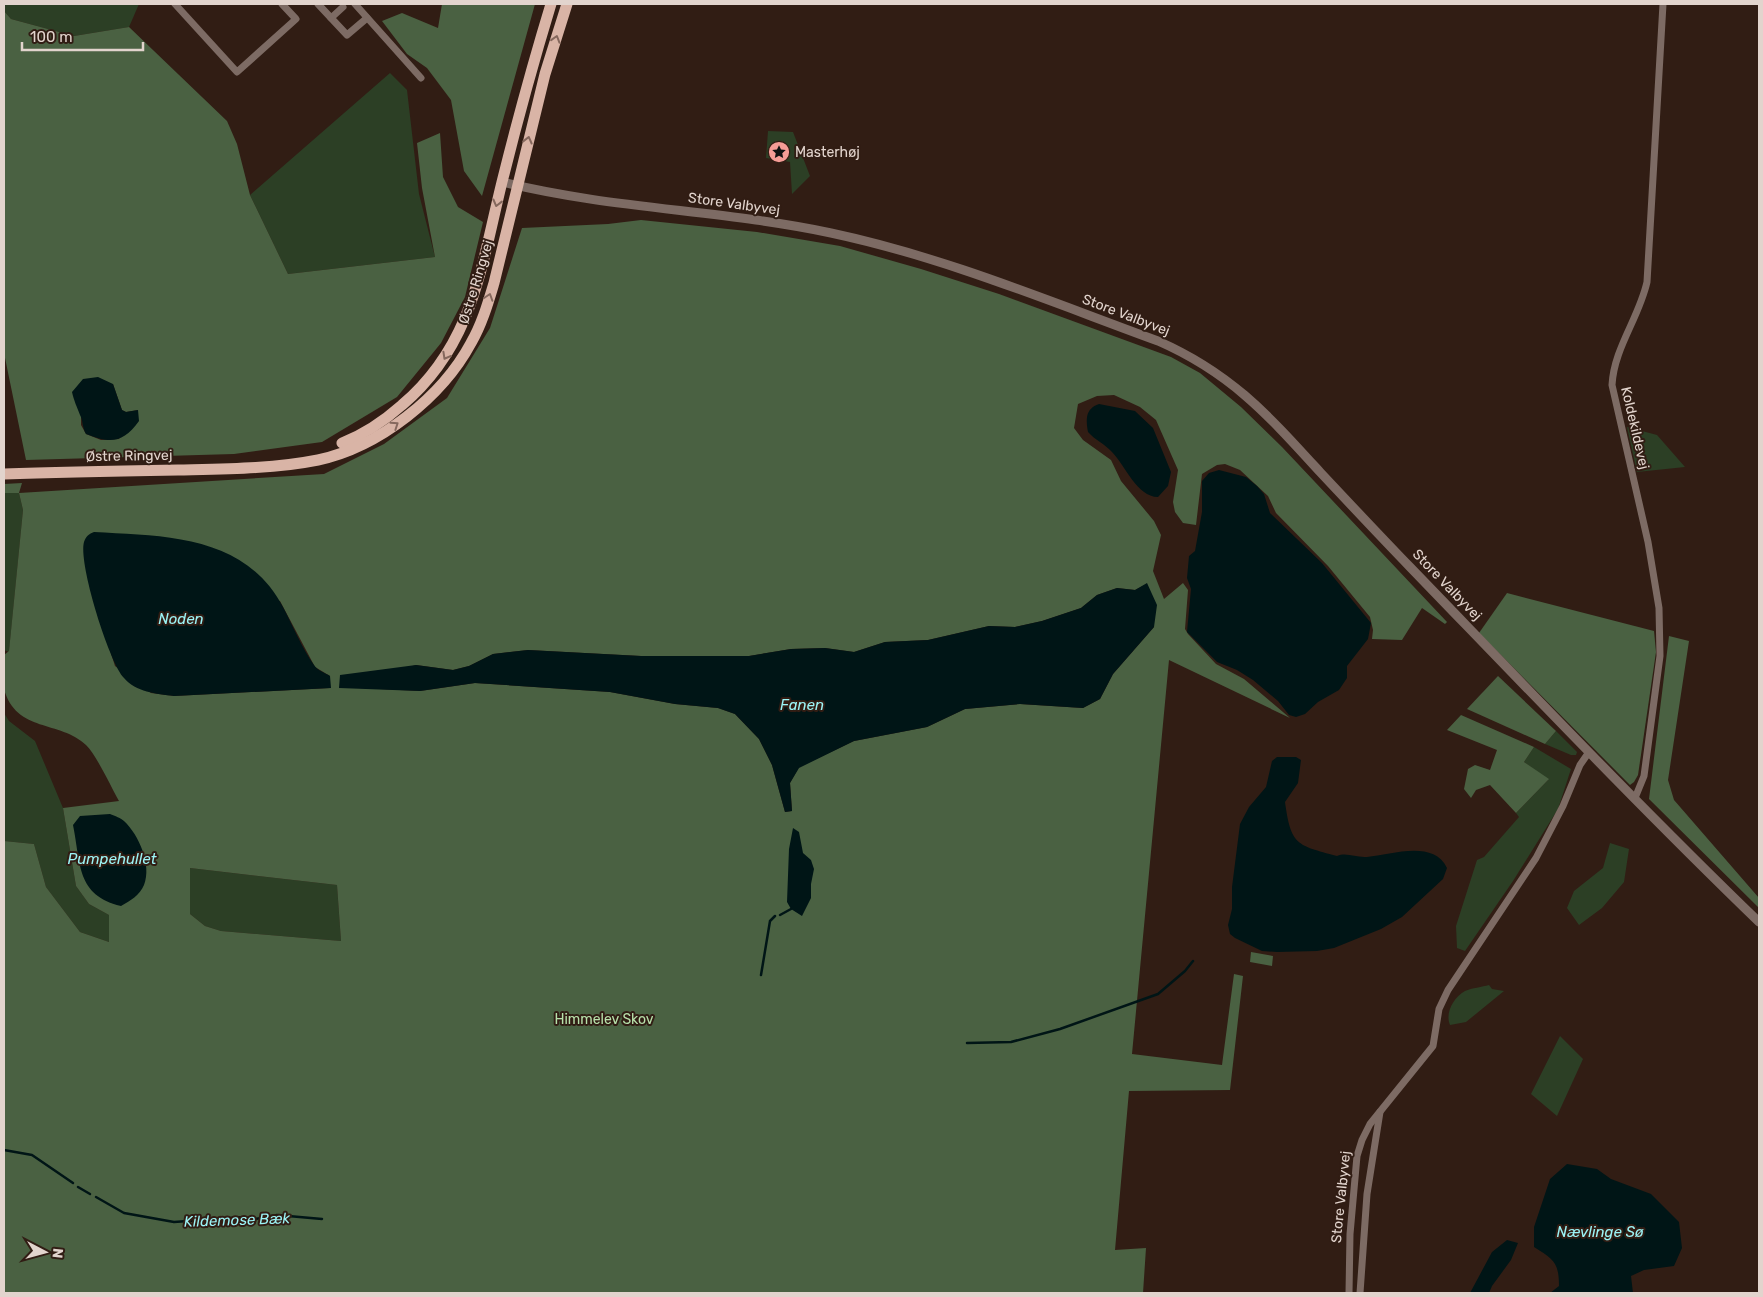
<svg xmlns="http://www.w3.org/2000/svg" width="1763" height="1297" font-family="Rubik,sans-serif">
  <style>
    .green { fill: #2c3f25 }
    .forest { fill: #4a6142; fill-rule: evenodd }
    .water { fill: #001516 }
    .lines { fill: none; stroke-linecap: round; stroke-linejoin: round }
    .stream { stroke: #001516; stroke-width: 2.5 }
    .minor { stroke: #7d6b64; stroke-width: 7 }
    .tertiary { stroke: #7d6b64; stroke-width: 9 }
    .primary { stroke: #d9b4a6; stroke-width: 11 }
    .oneway { stroke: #85685d }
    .labels { text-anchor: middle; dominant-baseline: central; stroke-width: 4; stroke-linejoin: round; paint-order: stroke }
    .poi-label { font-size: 14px; fill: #e2d4cd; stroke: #311d14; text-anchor: start }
    .street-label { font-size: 14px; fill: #e2d4cd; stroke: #311d14 }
    .park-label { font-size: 14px; fill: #b8e1ab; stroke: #311d14 }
    .water-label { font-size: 15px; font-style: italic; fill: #9cf4f6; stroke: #311d14 }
  </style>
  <rect width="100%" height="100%" fill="#311d14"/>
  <g class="green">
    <polygon points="4,4 139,4 129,27 74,36 11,19 4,11"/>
    <polygon points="390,73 407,90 419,194 435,257 288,274 250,195"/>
    <polygon points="768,131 793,132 810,176 792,194 790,162 766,158"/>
    <polygon points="1627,427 1657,435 1685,467 1637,472"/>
    <polygon points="4,493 19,493 23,510 9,652 4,650"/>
    <polygon points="4,713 9,721 35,741 63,808 76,886 89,904 109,915 109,942 80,932 46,887 34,844 4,841"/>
    <polygon points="1556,731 1577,752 1576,755 1571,755 1545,744"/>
    <polygon points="1534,747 1571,769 1558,809 1513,881 1465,951 1457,948 1456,926 1477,860 1484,857 1519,817 1516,813 1548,780 1524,762"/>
    <polygon points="1610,843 1629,849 1624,882 1602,908 1579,925 1567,908 1574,891 1603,868"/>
    <polygon points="190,868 337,885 341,941 221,931 205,926 190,914"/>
    <path d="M1489,985L1492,989L1504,991L1466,1022L1450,1025C1445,1013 1453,998 1465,991C1472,988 1482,987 1489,985Z"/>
    <polygon points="1560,1036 1583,1059 1557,1116 1531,1094"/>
  </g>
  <g class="forest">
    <polygon points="442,4 535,4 482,196 464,171 451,100 427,68 407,54 382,21 402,13 438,28"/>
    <path d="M4,11L11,19L74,36L129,27L227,121L237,144L250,195L288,274L435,257L422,188L417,143L440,133L443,177L458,207L483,222L465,297L441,343L397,397L322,442L234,454L26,460L4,353ZM113,384L122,410L126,412L138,410L119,439L101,440L86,434L81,425V416Z"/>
    <path d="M641,220L757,232L840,246L921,269L999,294L1171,357L1200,373L1241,407L1282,447L1447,622L1445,624L1422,608L1402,640L1372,639L1373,630L1370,617L1328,566L1276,513L1268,496L1240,470L1225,464L1217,465L1202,474L1196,525L1183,523L1175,512L1173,502L1178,470L1156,420L1140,407L1114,395L1097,396L1078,404L1074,428L1083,440L1111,460L1121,481L1154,521L1161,535L1153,571L1164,599L1183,583L1188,590L1185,629L1188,634L1216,664L1244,679L1290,718L1169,660L1132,1054L1222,1065L1234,974L1243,976L1230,1090L1129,1091L1115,1250L1146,1248L1143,1293H4V841L34,844L46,887L80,932L109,942V915L89,904L76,886L63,808L119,801C111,787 97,756 86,745C60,720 16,733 4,689C1,680 4,665 4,655L9,651L23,510L19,493H4V484L22,483L19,493L324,474L384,444L447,398L490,328L522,228L608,224ZM89,584L280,601L315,667L330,676V688L174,696L151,693L115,666ZM1147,584L1154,627L1113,674L1100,699L1083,708L1020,704L965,709L927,727L854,741L799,767L790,783L792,811L785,812L772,765L759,739L735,714L718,708L675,704L610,692L475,683L420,691L339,687L416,665L453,670L469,666L493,654L528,650L641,656H749L791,649L825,648L854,652L885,642L928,640L989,626L1015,627L1042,621L1081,608L1097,595L1117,588L1135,590ZM190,868L337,885L341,941L221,931L205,926L190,914Z"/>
    <polygon points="1507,593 1654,631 1656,652 1638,775 1634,782 1630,785 1479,633"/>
    <polygon points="1669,636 1689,641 1668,780 1674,800 1759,898 1759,908 1649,799"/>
    <polygon points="1498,676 1556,731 1545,744 1467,709"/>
    <polygon points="1461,715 1534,747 1524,762 1549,779 1516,813 1490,785 1476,790 1471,798 1464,789 1468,769 1475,765 1490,770 1497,750 1447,730"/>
    <polygon points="1251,952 1273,956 1272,966 1250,962"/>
  </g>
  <g class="water">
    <path d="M98,377L113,384L122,410L126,412L138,410L139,421C123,443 111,444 86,434C82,427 83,420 80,415C77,407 74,401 72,392L83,379Z"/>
    <path d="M1099,404L1135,411L1153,428L1171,472L1168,486L1158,497C1137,497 1125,465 1112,452C1105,444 1095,440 1088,432C1086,419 1085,409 1099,404Z"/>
    <polygon points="1219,470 1246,477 1257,486 1264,494 1270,513 1322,563 1371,623 1368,639 1347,666 1347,678 1339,690 1318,702 1305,714 1296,717 1289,715 1278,701 1253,680 1237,670 1217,662 1187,632 1191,589 1187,578 1189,556 1195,551 1202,512 1202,481 1209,473"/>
    <path d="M94,532C166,536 245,535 283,607C293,626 302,648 314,665C317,670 325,673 330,676L331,688L174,696C156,694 136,692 124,678C109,662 78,563 84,542C86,536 89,534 94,532Z"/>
    <polygon points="1147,583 1157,605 1154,627 1113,674 1100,699 1083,708 1020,704 965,709 927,727 854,741 799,768 790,783 792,811 785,812 772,765 759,739 735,714 718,708 675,704 610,692 475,683 420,691 339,688 340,675 416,665 453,670 469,666 493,654 528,650 641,656 749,656 791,649 825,648 854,652 885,642 928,640 989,626 1015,627 1042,621 1081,608 1097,595 1117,588 1135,590"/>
    <path d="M1277,757H1296L1301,760L1298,783L1285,802C1291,845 1296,845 1337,856C1347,852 1356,858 1367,857C1391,855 1433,839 1447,868L1443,879L1402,917L1381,929L1334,948L1317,951L1277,952L1262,951L1235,938L1230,934L1228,925L1232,909V887L1240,824L1249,807L1266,787L1272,761Z"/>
    <path d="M110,814C115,816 121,818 124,821C139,835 152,865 144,885C140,895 130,901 121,906C76,895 81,864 73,825L80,816Z"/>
    <polygon points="793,828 799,832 803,853 811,860 814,869 811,884 811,898 802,916 791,909 787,902 789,849"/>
    <path d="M1567,1164L1597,1169L1611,1179L1651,1194L1679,1222L1682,1248L1674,1266L1644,1270L1631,1276L1633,1293H1550L1559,1286C1559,1262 1553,1259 1534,1247V1227L1550,1179Z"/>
    <polygon points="1507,1240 1518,1243 1511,1260 1492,1286 1489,1293 1470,1293 1492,1252"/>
  </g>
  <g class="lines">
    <g class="stream">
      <polyline points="780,915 791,909"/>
      <polyline points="761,975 770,921 775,916"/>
      <polyline points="967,1043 1011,1042 1060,1029 1158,994 1185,971 1193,961"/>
      <polyline points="4,1150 32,1155 73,1183"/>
      <polyline points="78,1187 90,1194"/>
      <polyline points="96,1197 124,1213 174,1222 245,1217 250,1220 277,1215 322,1219"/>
    </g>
    <g class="minor">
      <polyline points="175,4 237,72 296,19 282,4"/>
      <polyline points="318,4 347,35 367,18"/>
      <polyline points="355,4 421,78"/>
      <polyline points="331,18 343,7"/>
      <path d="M1635,798L1644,776L1660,656L1659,608L1648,542L1612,385C1614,348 1639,318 1647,282L1663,4"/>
      <polyline points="1349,1293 1350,1234 1357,1156 1362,1140 1370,1124 1433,1046 1439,1009 1448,990 1536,858 1563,806 1580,765 1589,752"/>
      <polyline points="1360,1293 1367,1194 1380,1112"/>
    </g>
    <path class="tertiary" d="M502,182C610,209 723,210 831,233C944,257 1051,302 1158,341C1231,373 1268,415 1320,472C1350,504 1380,536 1410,567C1525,686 1640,807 1759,922"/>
    <g class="primary">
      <path d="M342,443C365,434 384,421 402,405C473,345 481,267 502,182C517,122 533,63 551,4"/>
      <path d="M4,474C62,472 120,471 178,470C225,469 273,469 318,460C379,447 442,397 471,343C482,324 488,303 494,283L545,74L567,4"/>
    </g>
  </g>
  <defs><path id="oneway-chevron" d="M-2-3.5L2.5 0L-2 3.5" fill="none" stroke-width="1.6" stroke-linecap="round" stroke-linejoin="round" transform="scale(1.25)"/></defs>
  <g class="oneway">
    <use href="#oneway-chevron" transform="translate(556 39) rotate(-73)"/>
    <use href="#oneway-chevron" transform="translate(528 140) rotate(-76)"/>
    <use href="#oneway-chevron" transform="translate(497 203) rotate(104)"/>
    <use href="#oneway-chevron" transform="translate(489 297) rotate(-72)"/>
    <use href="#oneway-chevron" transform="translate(446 356) rotate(119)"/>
    <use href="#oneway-chevron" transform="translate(395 425) rotate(-34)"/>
  </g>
  <defs>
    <g id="sight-disc" transform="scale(1.125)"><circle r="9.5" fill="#f59c96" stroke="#311d14"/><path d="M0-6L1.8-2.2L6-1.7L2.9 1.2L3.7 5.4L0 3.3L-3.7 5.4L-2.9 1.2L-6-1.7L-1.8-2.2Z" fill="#111"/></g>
  </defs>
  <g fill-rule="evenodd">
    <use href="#sight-disc" x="779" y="152"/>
  </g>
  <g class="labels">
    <g class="poi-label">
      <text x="795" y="152">Masterhøj</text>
    </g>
    <g class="street-label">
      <text transform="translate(734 204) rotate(8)">Store Valbyvej</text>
      <text transform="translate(476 282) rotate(-73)">Østre Ringvej</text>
      <text transform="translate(1126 315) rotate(21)">Store Valbyvej</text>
      <text transform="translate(1635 428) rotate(77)">Koldekildevej</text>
      <text transform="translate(129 456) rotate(-1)">Østre Ringvej</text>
      <text transform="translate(1447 585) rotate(46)">Store Valbyvej</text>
      <text transform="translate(1341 1197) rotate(-84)">Store Valbyvej</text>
    </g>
    <g class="park-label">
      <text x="604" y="1019">Himmelev Skov</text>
    </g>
    <g class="water-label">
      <text x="181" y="619">Noden</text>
      <text x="802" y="705">Fanen</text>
      <text x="112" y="859">Pumpehullet</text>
      <text transform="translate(237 1220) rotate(-2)">Kildemose Bæk</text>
      <text x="1600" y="1232">Nævlinge Sø</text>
    </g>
  </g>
  <rect width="1763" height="1297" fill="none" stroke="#e2d4cd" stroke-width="10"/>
  <g transform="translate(45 1252) rotate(96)" stroke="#311d14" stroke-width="4" paint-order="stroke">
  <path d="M0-4L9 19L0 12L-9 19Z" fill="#e2d4cd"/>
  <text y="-8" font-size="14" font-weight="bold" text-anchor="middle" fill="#e2d4cd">N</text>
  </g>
  <path d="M22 42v8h121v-8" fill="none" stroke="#e2d4cd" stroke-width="2.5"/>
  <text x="30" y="42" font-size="15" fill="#e2d4cd" stroke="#311d14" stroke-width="4" paint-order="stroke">100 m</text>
</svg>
